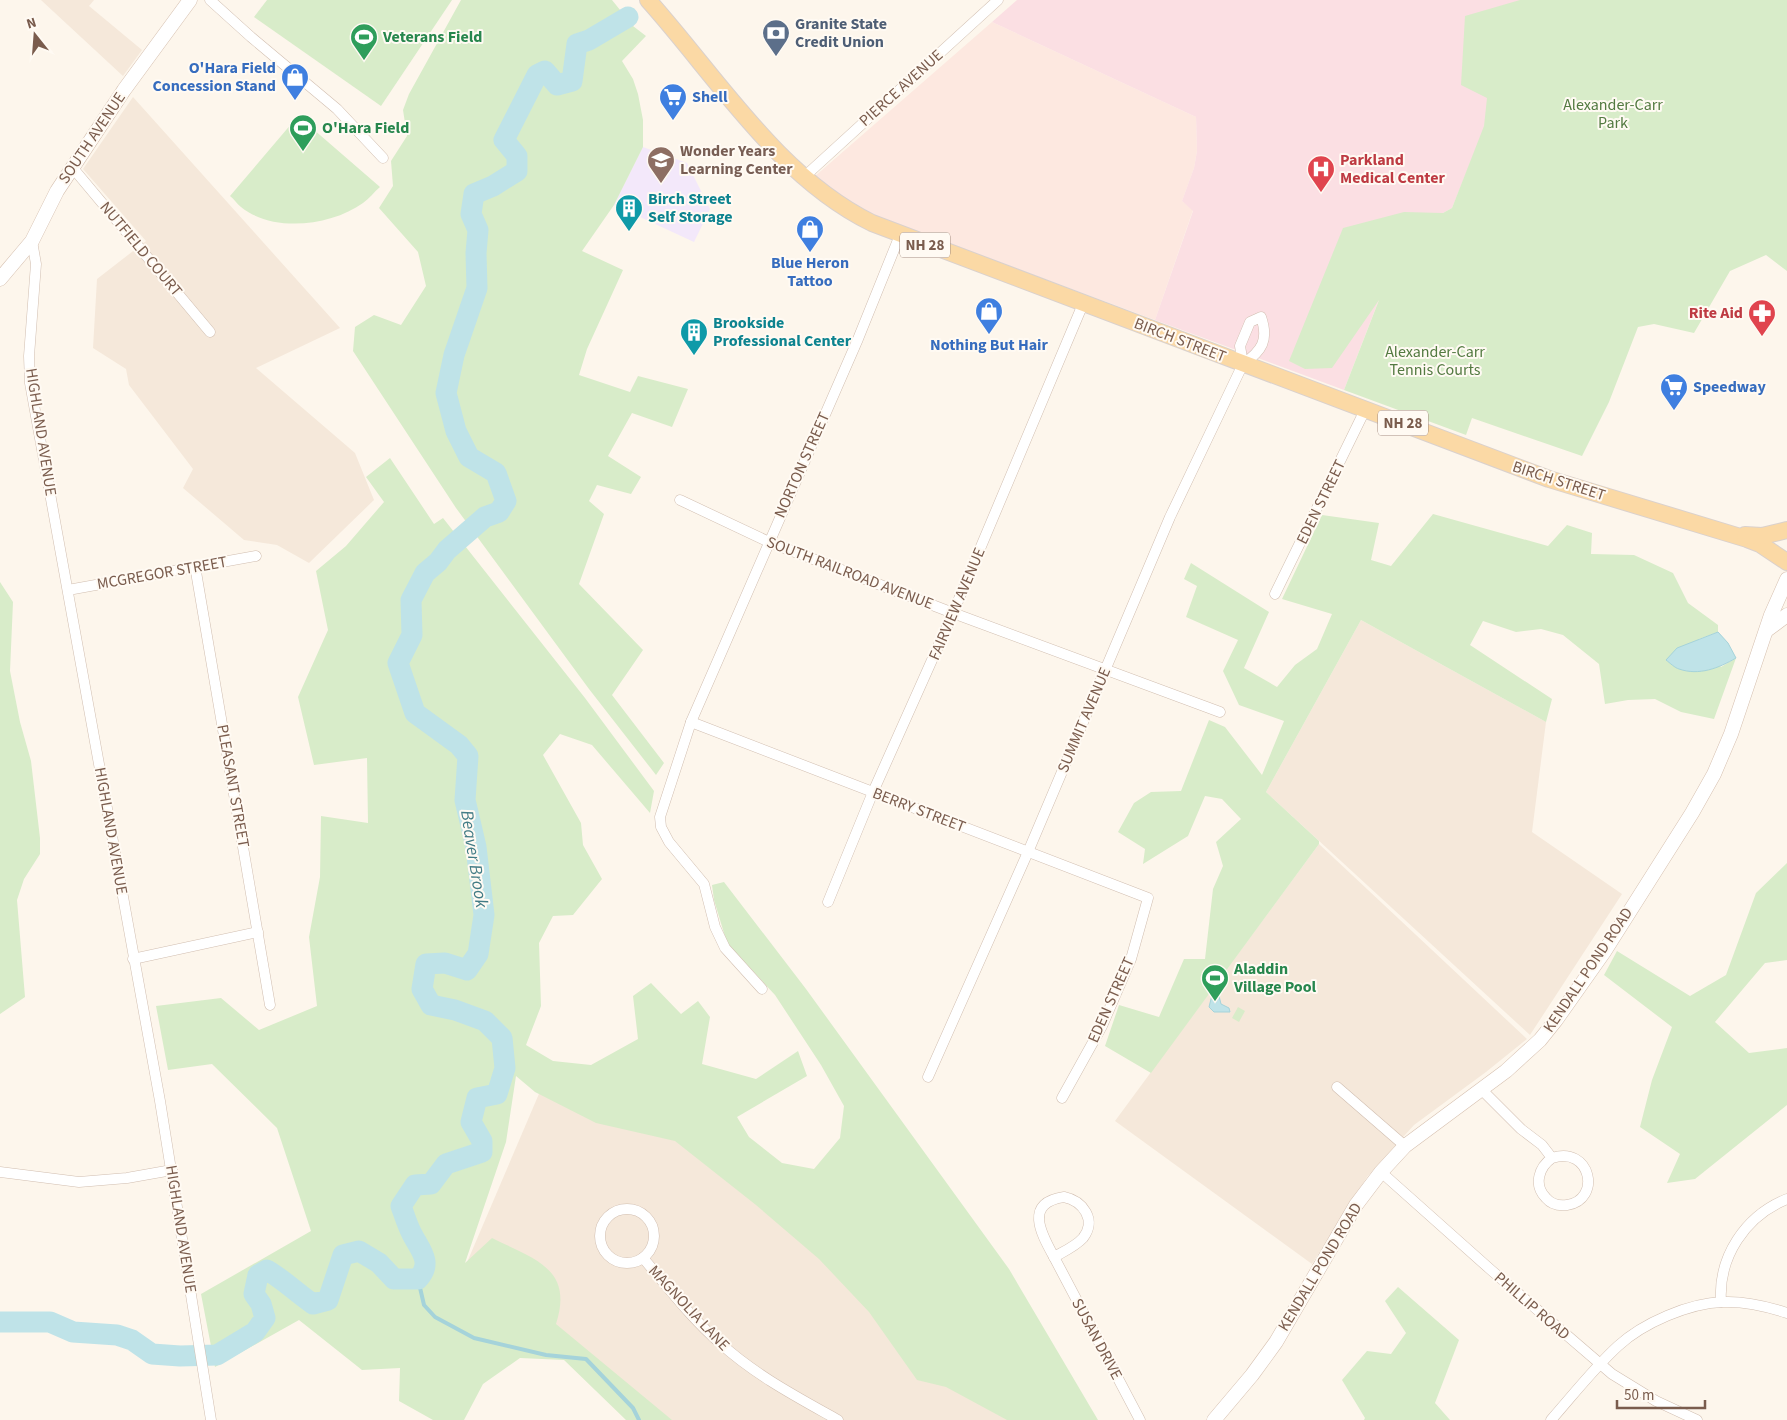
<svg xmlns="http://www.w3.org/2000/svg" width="1787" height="1420" font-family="'Source Sans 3',sans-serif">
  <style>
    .residential { fill: #f5e8da }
    .commercial { fill: #fde8e0 }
    .education { fill: #f3e8fa }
    .medical { fill: #fbdfe3 }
    .green { fill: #d8ecc9 }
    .water { fill: #bfe3e8; stroke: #a5d3da }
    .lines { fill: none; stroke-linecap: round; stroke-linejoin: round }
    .stream { stroke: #a5d3da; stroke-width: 4 }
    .river { stroke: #bfe3e8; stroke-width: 21 }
    .street-casing { stroke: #d1beb0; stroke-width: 11 }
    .secondary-casing { stroke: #d6c0b0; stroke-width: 15 }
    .primary-casing { stroke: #dad1cd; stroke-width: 18 }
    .street { stroke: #fff; stroke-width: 10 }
    .secondary { stroke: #fff; stroke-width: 14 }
    .primary { stroke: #fbd9a5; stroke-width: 16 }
    .labels { text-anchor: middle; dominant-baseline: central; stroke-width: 4; stroke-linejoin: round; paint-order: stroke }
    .shield { fill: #fffaf3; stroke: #a28b7f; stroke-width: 1 }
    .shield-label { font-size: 15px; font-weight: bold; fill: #7a5c4d }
    .service-label { font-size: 16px; font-weight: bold; fill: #4e5e75; stroke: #fffaf3; text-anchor: start }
    .leisure-label { font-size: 16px; font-weight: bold; fill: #27864d; stroke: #fffaf3; text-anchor: start }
    .shop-label { font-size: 16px; font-weight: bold; fill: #366cbe; stroke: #fffaf3; text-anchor: start }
    .street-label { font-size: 16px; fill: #7a5c4d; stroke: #fffaf3 }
    .park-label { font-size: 16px; fill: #537a41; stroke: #fffaf3 }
    .education-label { font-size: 16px; font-weight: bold; fill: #785e54; stroke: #fffaf3; text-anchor: start }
    .health-label { font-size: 16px; font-weight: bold; fill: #be3a42; stroke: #fffaf3; text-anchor: start }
    .culture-label { font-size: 16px; font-weight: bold; fill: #0d838f; stroke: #fffaf3; text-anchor: start }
    .water-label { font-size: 18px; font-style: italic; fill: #437c86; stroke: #fffaf3 }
  </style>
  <rect width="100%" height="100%" fill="#fdf6ec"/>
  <g class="residential">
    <polygon points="41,0 94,0 89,6 142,50 123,76"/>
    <polygon points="133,97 340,328 256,368 355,453 374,500 309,563 277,545 244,540 183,488 193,469 129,385 126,369 93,348 97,279 146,241 83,169"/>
    <polygon points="1361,620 1546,722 1532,832 1622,894 1530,1035 1266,792"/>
    <polygon points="1319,844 1527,1039 1486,1072 1414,1125 1367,1177 1312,1264 1115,1121"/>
    <polygon points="553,1061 702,1104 1046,1420 671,1420 468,1260"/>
  </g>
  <polygon class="commercial" points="992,22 1196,117 1197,151 1194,168 1182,201 1193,210 1155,320 865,212 814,177"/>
  <polygon class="education" points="643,147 687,163 710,209 694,242 614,205"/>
  <polygon class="medical" points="1017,0 1536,0 1452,208 1404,235 1344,390 1155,320 1193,211 1182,201 1194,168 1197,151 1196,117 992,22"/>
  <g class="green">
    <polygon points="267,0 452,0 381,106 254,17"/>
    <polygon points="461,0 612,0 633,26 646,36 622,61 633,79 638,94 643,120 643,147 614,205 582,251 623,270 587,349 579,375 630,392 638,376 688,389 672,427 632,413 608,456 641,477 631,494 597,485 589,501 604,514 579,584 643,650 612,695 664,763 656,775 589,689 456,508 353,351 355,327 374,315 401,325 426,286 418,252 379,208 393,186 391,161 407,136 403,110 409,94"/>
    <polygon points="1520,0 1787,0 1787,271 1766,255 1730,271 1694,333 1654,324 1638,327 1609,402 1582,456 1472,418 1466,435 1344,390 1379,300 1332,368 1305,369 1289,361 1343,228 1404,212 1443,213 1452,208 1484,126 1487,98 1461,85 1465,16"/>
    <path d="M298,116L380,187C374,192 369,199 363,203C331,226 273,233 241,207C237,204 234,199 230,196Z"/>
    <path d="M390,458L434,524L443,518L585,698L654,791L650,813L592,745L560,734L543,755L581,823L583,845L602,879L573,915L553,916L539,943L541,1006L526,1045L553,1061L591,1065L638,1039L633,996L651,983L681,1014L698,1001L710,1017L702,1064L756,1079L798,1051L807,1076L737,1117L749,1137L782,1163L814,1169L840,1138L844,1106L821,1065L775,995L727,943L714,900L712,885L724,882L806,989L1009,1269L1098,1420H1007L946,1387L917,1380L869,1312L819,1259L756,1205L675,1141L596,1123L535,1092L516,1076L506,1142L465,1263L492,1238C534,1259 574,1268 556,1324L672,1420H626L564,1360L520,1358L483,1384L464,1420H433L399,1401L400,1368L362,1370L299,1320L215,1367L201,1294L311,1231L277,1128L212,1064L168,1070L156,1006L221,998L259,1030L317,1006L309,937L320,877L321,816L368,823L367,758L314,765L298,697L328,630L316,571L346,546L384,502L366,477Z"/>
    <polygon points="1433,514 1548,546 1567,525 1592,533 1591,554 1634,555 1673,573 1688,603 1718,625 1718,632 1699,639 1721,667 1736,658 1714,719 1681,712 1655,699 1628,700 1605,704 1599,664 1563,635 1541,629 1516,632 1483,621 1470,645 1552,699 1546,722 1361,620 1266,792 1319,841 1319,844 1151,1073 1105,1046 1119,1005 1159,1017 1184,959 1205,959 1213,889 1223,866 1216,842 1241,819 1222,799 1205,796 1188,836 1143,864 1145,849 1118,832 1134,803 1151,792 1181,791 1209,720 1225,727 1262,775 1284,721 1239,705 1223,671 1238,640 1186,617 1197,586 1184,579 1191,563 1269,612 1244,668 1277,687 1295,665 1317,649 1332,614 1282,599 1322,515 1379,523 1371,560 1391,566"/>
    <polygon points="0,582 13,602 10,671 20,722 31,761 40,838 40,854 24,879 17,900 25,997 0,1014"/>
    <polygon points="1787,863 1787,960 1765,963 1715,1022 1749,1053 1787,1048 1787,1105 1695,1179 1667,1183 1680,1154 1640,1127 1652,1080 1672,1027 1604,975 1617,951 1690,996 1726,975 1756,893"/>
    <polygon points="1238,1007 1245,1011 1239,1022 1232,1018"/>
    <polygon points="1398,1287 1459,1340 1435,1403 1450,1420 1364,1420 1365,1418 1342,1380 1367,1351 1391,1354 1406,1333 1385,1301"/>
  </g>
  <g class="water">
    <path d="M1718,632L1728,643L1736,658C1719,668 1699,676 1679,669C1675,668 1670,663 1666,660L1677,648Z"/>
    <polygon points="1216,992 1219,996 1221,1004 1229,1008 1230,1012 1214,1012 1209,1007 1212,995"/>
  </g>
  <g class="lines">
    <polyline class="stream" points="418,1279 424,1305 435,1317 474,1338 546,1355 586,1359 633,1408 639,1420"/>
    <path class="river" d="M0,1322H50L73,1332L117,1335L132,1340L152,1354L180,1356L217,1355L255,1332L265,1318L261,1304L254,1294L258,1275L267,1270C284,1280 297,1293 313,1304L328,1300L343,1255L359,1251L379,1263L394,1279H418C434,1262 419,1249 411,1232C407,1224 404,1214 401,1206L415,1185L431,1184L446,1164L482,1152V1141L471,1122L477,1098L497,1094L505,1068L502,1038L485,1021L455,1010L431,1005L422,989L426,964L445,963L467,970L478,954L484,915L476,847L465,800L468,756L459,745L415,713L398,663L412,635L411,600L425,573L438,562L447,550L485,517L499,512L506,501L496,473L469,457L456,431L446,393L454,355L477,288L476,253L478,230L471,214L474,194L493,186L517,171V156L504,140L537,75L545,71L557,85L572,81L577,44L589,40L628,17"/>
    <g class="street-casing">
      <g id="street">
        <polyline points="210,0 251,37 337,109 383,158"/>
        <polyline points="72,167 210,332"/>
        <polyline points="804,177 998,0"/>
        <polyline points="32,241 36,264 29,356 30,383 160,1101 211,1420"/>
        <path d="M1261,317C1269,340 1262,351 1243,364L1240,346L1250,322Z"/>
        <polyline points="680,500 769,542 953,613 1220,712"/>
        <polyline points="195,566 270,1005"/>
        <polyline points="68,590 256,556"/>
        <polyline points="1275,594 1365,410"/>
        <polyline points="691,722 1148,898 1131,959 1102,1026 1062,1098"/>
        <polyline points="828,902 873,792 953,613 1083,304"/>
        <polyline points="133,959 258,932"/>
        <polyline points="762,989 725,948 715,927 704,884 669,842 661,827 660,817 691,722 858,339 900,235"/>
        <polyline points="928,1077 1028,852 1170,517 1243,364"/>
        <polyline points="1337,1087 1405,1146"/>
        <path d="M1481,1089L1521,1129L1542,1145L1552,1158C1591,1145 1602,1200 1567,1205C1559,1206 1551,1204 1546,1198C1533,1185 1539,1167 1552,1158"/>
        <polyline points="0,1172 79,1182 127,1178 172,1170"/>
        <polyline points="1381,1172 1491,1270 1612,1374 1656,1401 1697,1420"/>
        <path d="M1064,1197C1083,1201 1097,1220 1083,1238C1076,1246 1063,1252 1054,1257C1042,1235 1023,1203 1064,1197Z"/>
        <circle cx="627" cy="1236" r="27"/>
        <polyline points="1054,1257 1140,1420"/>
        <path d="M643,1258C668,1287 691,1318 720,1343C755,1375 797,1397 838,1420"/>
        <path d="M1721,1302C1718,1257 1745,1216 1787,1199"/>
        <path d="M1551,1420C1573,1395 1594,1368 1618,1346C1643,1323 1689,1303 1723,1302C1745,1301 1766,1306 1787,1313"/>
      </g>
    </g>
    <g class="secondary-casing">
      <g id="secondary">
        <polyline points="0,279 32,241 57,191 124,90 190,0"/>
        <polyline points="1767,630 1787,615"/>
        <polyline points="1214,1420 1252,1375 1276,1342 1356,1205 1381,1172 1405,1146 1506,1071 1540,1040 1556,1020 1604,952 1692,813 1714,774 1731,734 1771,615 1787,579"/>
      </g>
    </g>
    <g class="primary-casing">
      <g id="primary">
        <path d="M648,0C717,77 778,177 872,223L1549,479L1747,539L1760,544L1787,562"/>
        <polyline points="1745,535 1762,536 1787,530"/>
      </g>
    </g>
    <use href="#street" class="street"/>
    <use href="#secondary" class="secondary"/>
    <use href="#primary" class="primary"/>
  </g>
  <defs>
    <g id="bank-pin" transform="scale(1.4375)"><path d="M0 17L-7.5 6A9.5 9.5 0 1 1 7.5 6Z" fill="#5c6f8a" stroke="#fffaf3"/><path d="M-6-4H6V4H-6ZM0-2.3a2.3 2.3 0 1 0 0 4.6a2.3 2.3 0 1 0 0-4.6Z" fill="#fff"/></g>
    <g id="stadium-pin" transform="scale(1.4375)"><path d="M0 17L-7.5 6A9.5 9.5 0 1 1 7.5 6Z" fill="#2e9e5b" stroke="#fffaf3"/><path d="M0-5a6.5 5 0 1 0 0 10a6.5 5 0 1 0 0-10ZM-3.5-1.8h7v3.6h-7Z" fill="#fff"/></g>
    <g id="shop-pin" transform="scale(1.4375)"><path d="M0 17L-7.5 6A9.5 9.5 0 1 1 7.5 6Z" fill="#3f7fe0" stroke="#fffaf3"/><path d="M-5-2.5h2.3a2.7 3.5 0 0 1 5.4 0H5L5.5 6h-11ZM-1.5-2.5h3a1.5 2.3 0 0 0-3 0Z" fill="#fff"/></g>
    <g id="supermarket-pin" transform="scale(1.4375)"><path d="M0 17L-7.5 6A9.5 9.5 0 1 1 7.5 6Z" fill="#3f7fe0" stroke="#fffaf3"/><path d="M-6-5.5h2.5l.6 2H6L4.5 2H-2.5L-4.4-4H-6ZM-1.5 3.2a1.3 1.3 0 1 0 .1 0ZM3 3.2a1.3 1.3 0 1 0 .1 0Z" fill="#fff"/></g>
    <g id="school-pin" transform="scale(1.4375)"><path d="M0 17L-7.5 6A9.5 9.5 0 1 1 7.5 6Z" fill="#8d6e63" stroke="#fffaf3"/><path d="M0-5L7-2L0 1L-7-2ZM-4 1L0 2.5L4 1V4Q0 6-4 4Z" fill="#fff"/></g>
    <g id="hospital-pin" transform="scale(1.4375)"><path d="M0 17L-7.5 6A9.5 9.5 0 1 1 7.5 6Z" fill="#e0444e" stroke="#fffaf3"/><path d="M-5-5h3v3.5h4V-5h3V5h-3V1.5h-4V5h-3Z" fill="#fff"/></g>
    <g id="building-pin" transform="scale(1.4375)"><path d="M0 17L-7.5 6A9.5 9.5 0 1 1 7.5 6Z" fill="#0f9aa8" stroke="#fffaf3"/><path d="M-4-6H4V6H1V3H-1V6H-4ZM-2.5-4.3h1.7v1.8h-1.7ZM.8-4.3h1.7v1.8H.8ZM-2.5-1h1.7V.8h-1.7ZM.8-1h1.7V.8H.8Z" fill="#fff"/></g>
    <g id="pharmacy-pin" transform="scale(1.4375)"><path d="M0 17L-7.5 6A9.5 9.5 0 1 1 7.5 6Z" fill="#e0444e" stroke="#fffaf3"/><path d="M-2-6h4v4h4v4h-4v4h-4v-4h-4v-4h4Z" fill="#fff"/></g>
  </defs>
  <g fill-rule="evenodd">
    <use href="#bank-pin" x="776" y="33"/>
    <use href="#stadium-pin" x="364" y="37"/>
    <use href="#shop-pin" x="295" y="77"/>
    <use href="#supermarket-pin" x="673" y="97"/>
    <use href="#stadium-pin" x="303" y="128"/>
    <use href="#school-pin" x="661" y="160"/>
    <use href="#hospital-pin" x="1321" y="169"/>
    <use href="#building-pin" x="629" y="208"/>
    <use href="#shop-pin" x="810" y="229"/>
    <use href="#shop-pin" x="989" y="311"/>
    <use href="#pharmacy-pin" x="1762" y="313"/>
    <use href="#building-pin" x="694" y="332"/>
    <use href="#supermarket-pin" x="1674" y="387"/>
    <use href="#stadium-pin" x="1215" y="978"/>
  </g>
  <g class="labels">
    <g class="shield">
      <rect x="900" y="232.5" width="50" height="25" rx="4"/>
      <rect x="1378" y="410.5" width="50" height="25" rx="4"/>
    </g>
    <g class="shield-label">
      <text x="925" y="245">NH 28</text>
      <text x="1403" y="423">NH 28</text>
    </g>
    <g class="service-label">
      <text x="795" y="24">Granite State<tspan x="795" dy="18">Credit Union</tspan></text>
    </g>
    <g class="leisure-label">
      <text x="383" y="37">Veterans Field</text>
      <text x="322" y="128">O'Hara Field</text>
      <text x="1234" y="969">Aladdin<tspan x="1234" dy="18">Village Pool</tspan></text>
    </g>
    <g class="shop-label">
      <text x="276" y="68" text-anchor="end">O'Hara Field<tspan x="276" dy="18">Concession Stand</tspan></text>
      <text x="692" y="97">Shell</text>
      <text x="810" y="263" text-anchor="middle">Blue Heron<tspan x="810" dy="18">Tattoo</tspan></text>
      <text x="989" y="345" text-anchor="middle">Nothing But Hair</text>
      <text x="1693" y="387">Speedway</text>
    </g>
    <g class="street-label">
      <text transform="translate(901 88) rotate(-42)">PIERCE AVENUE</text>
      <text transform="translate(92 138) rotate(-56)">SOUTH AVENUE</text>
      <text transform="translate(141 249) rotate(50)">NUTFIELD COURT</text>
      <text transform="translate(1180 340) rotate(21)">BIRCH STREET</text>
      <text transform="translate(41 432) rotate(81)">HIGHLAND AVENUE</text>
      <text transform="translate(802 465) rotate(-66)">NORTON STREET</text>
      <text transform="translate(1559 481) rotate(18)">BIRCH STREET</text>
      <text transform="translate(1321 502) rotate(-64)">EDEN STREET</text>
      <text transform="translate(162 573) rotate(-10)">MCGREGOR STREET</text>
      <text transform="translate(850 573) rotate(21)">SOUTH RAILROAD AVENUE</text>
      <text transform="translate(957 604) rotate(-67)">FAIRVIEW AVENUE</text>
      <text transform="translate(1084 720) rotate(-67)">SUMMIT AVENUE</text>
      <text transform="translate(233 786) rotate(80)">PLEASANT STREET</text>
      <text transform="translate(919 810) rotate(21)">BERRY STREET</text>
      <text transform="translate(111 831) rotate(80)">HIGHLAND AVENUE</text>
      <text transform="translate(1588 970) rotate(-56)">KENDALL POND ROAD</text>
      <text transform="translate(1111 1000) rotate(-66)">EDEN STREET</text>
      <text transform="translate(181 1229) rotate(81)">HIGHLAND AVENUE</text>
      <text transform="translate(1320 1267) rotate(-59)">KENDALL POND ROAD</text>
      <text transform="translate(1532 1306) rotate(41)">PHILLIP ROAD</text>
      <text transform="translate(689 1308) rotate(47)">MAGNOLIA LANE</text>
      <text transform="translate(1097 1339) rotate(62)">SUSAN DRIVE</text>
    </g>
    <g class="park-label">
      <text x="1613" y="105">Alexander-Carr<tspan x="1613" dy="18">Park</tspan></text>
      <text x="1435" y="352">Alexander-Carr<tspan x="1435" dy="18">Tennis Courts</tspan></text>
    </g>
    <g class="education-label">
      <text x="680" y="151">Wonder Years<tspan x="680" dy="18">Learning Center</tspan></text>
    </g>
    <g class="health-label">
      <text x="1340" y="160">Parkland<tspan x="1340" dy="18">Medical Center</tspan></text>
      <text x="1743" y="313" text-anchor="end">Rite Aid</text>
    </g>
    <g class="culture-label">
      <text x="648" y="199">Birch Street<tspan x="648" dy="18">Self Storage</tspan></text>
      <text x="713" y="323">Brookside<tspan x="713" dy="18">Professional Center</tspan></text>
    </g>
    <g class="water-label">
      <text transform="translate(474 859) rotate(81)">Beaver Brook</text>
    </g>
  </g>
  <g transform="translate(35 35) rotate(343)" stroke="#fffaf3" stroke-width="4" paint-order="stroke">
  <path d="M0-4L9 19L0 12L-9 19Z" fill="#7a5c4d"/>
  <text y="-8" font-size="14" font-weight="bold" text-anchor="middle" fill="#7a5c4d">N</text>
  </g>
  <path d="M1617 1400v8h88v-8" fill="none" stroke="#7a5c4d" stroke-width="2.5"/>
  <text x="1624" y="1400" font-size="15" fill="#7a5c4d" stroke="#fffaf3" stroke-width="4" paint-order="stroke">50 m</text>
</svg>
